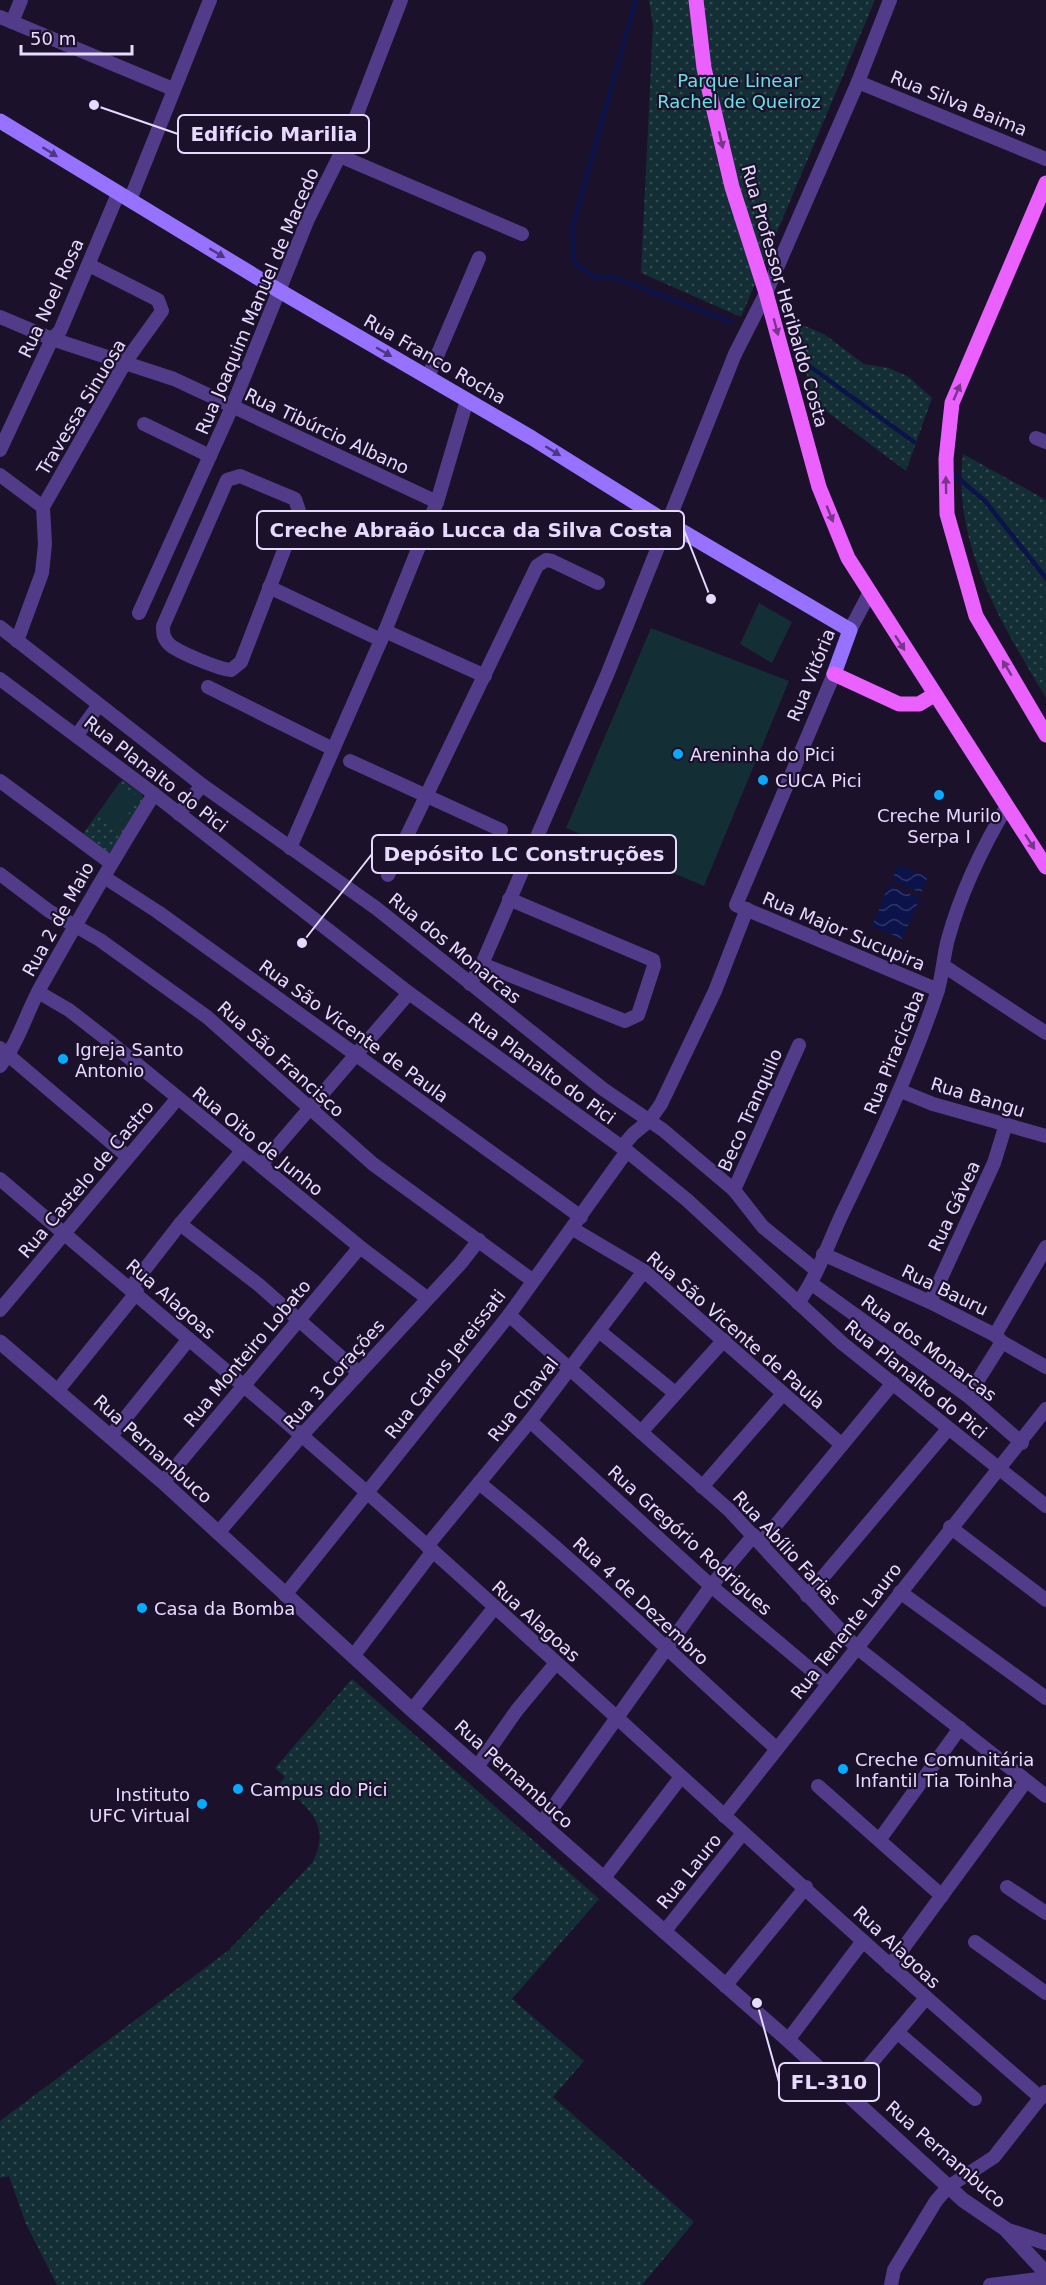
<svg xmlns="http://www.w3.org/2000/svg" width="1046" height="2285" font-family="'DejaVu Sans',sans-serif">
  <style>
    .green { fill: url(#green-dots) }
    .pitch { fill: #142e35 }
    .water { fill: url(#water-waves) }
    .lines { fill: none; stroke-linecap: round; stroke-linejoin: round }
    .stream { stroke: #0b134a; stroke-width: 4.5 }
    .minor { stroke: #523c8a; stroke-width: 14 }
    .tertiary { stroke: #523c8a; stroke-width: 15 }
    .secondary { stroke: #9771ff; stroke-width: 15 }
    .primary { stroke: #ea61ff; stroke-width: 15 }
    .oneway { fill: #78358a }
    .oneway2 { fill: #4d3780 }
    .poi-dot { fill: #06aaff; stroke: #1b112b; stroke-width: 2 }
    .labels { text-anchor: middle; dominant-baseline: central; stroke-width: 4.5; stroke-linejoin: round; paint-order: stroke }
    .park-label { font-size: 18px; fill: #64e1e0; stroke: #1b112b }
    .street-label { font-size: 18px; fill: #e7daff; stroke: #1b112b }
    .poi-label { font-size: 18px; fill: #e7daff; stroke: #1b112b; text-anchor: start }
    .leader { fill: none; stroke: #e7daff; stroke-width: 2 }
    .callout-dot { fill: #e7daff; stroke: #1b112b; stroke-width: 2 }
    .callout { fill: #1b112b; stroke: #e7daff; stroke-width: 2 }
    .callout-label { font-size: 20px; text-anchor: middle; font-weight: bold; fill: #e7daff }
  </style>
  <defs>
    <pattern id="green-dots" width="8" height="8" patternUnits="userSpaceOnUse" patternTransform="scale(1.5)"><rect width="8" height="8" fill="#142e35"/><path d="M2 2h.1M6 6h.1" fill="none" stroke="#364c53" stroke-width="1.8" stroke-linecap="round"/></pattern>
    <pattern id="water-waves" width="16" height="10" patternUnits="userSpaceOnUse" patternTransform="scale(1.5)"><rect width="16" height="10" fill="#0b134a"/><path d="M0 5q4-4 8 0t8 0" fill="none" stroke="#2f3565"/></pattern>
  </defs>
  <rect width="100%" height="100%" fill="#1b112b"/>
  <g class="green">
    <polygon points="649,0 875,0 741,317 641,273 653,25"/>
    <polygon points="793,321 824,334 864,364 889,368 909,377 932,398 906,471 814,402"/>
    <path d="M963,454L1046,500V698C1002,624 952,545 963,454Z"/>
    <polygon points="122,780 142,794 144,799 110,852 107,853 82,835"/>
    <path d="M352,1679L599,1899L512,1999L584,2061L553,2097L694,2222L642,2285H57L26,2224L9,2176L0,2178V2121L229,1950L312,1863C333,1823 307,1808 280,1783L285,1777L275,1768Z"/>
  </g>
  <g class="pitch">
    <polygon points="759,603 792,622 772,663 740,644"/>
    <polygon points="651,628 789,681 704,886 566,828"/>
    <polygon points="119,783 139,797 118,830 97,816"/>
  </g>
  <g class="water">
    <polygon points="898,865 928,877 921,893 892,880"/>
    <polygon points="889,885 920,898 902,939 872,926"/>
  </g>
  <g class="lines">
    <g class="stream">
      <polyline points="636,0 572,229 574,262 596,278 613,277 731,322"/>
      <polyline points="794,355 914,442"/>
      <polyline points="951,472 985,501 1046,578"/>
    </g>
    <g class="minor">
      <polyline points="0,17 173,89"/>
      <polyline points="12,22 21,0"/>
      <polyline points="858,82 1046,159"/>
      <polyline points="340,156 522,234"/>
      <polyline points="130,200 210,0"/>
      <polyline points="0,317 52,339 174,379 437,502"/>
      <polyline points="428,377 479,258"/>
      <polyline points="144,424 210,456"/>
      <polyline points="1036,438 1046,442"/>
      <polyline points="0,450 52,339 60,331 118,194"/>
      <polyline points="0,475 43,507"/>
      <path d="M240,476L295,499L299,511L241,662L231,670C219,669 177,652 169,644C163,638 163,633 163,626L227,480Z"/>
      <polyline points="269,587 381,640"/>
      <polyline points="139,613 232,407 308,219 345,145 401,0"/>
      <polyline points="0,627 202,785 376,908 603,1089 663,1130 734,1190 763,1227 816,1270"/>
      <polyline points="850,630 869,594"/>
      <polyline points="385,631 485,676"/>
      <polyline points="17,641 42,573 45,544 43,507 126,361 162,311 158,300 89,265"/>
      <polyline points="834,674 736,905 938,990"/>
      <polyline points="0,679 154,794 409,993 627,1151 687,1200 842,1343 1046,1506"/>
      <polyline points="208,687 333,749"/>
      <polyline points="77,735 98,706"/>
      <polyline points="350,761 501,830"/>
      <polyline points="0,781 111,863"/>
      <polyline points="179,814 202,785"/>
      <polyline points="290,848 385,631 437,502 467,400"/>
      <polyline points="0,874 49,911 100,940 207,1017 373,1164 532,1280"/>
      <polyline points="388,875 537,566 546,560 552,561 598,583"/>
      <polyline points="104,877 158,912 581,1217"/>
      <polyline points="482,964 625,1021 638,1015 654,966 653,960 509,899"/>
      <polyline points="944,966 1046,1033"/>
      <polyline points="470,984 482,964 607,675 735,354 766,293 858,82 890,0"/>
      <polyline points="38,992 69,1010 105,1038 360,1247 427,1298"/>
      <polyline points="0,1048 127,1156"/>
      <path d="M0,1066C18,1043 26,1014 40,988C77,922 114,858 154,794"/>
      <polyline points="901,1091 933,1104 1046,1136"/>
      <polyline points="622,1147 633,1134 649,1121 661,1104 715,991 747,909"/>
      <polyline points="261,1165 409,993"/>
      <path d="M0,1179C145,1303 292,1424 434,1552C636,1733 835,1920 1041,2098"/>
      <polyline points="734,1190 799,1045"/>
      <polyline points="180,1224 259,1285 359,1373"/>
      <polyline points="573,1229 644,1271 842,1445"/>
      <polyline points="823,1254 930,1302 995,1335 1002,1342 1046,1367"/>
      <polyline points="812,1284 968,1396 1022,1443"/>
      <polyline points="131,1287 180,1224 242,1151"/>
      <polyline points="930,1302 994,1163 1006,1124"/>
      <path d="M798,1303C817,1277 828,1244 842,1214C877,1142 911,1069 937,993C943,975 943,957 948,939C961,892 982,848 1007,806"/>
      <polyline points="0,1310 177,1099"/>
      <polyline points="509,1315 729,1510 856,1647 1046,1796"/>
      <polyline points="599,1331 675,1393"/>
      <polyline points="995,1335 1046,1247"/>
      <polyline points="58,1390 137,1292"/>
      <polyline points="968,1396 1002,1342"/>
      <polyline points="530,1421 711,1586 828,1684"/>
      <polyline points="641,1432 724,1340"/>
      <polyline points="110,1437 189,1339"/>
      <polyline points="163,1482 360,1247"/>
      <path d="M479,1483C583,1566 677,1660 777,1749"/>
      <polyline points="702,1487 782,1395"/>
      <polyline points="950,1527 1046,1600"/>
      <polyline points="218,1533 302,1435 461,1263 479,1240"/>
      <polyline points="761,1543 893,1383"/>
      <polyline points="427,1546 530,1421 644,1271"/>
      <polyline points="900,1592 1046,1698"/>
      <polyline points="285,1595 509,1315 627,1151"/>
      <polyline points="807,1596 948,1429"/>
      <polyline points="354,1655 433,1551"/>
      <polyline points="412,1710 495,1607"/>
      <polyline points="477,1767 517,1710 556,1663"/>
      <polyline points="818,1786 942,1896"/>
      <polyline points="724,1816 1046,1409"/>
      <polyline points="541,1824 711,1586 754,1535"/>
      <polyline points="880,1839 960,1728"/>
      <polyline points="604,1878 681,1777"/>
      <polyline points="1007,1887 1046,1913"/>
      <polyline points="664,1932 743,1833"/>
      <polyline points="975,1942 1046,1993"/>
      <polyline points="890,1966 1026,1781"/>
      <polyline points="725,1986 806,1887"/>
      <polyline points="897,2032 975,2099"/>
      <polyline points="788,2040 863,1941"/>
      <polyline points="846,2093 926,1998"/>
      <polyline points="891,2285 894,2270 936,2201 948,2187 994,2157 1045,2092"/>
      <polyline points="990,2285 1046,2278"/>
    </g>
    <g class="tertiary">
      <polyline points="0,1342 163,1482 412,1710 788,2040 963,2200 1007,2230 1046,2243"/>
      <polyline points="1007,2231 1046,2273"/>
    </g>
    <polyline class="secondary" points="0,121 278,290 532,438 668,523 850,630 834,674"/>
    <g class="primary">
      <polyline points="696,0 704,68 732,187 766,293 819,487 848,558 1046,867"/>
      <polyline points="1046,183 952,403 946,459 947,514 976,616 1046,735"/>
      <polyline points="834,674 899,704 919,704 934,695"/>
    </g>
  </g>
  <defs><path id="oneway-solid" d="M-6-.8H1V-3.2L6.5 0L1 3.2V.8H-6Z" transform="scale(1.5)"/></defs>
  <g class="oneway">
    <use href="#oneway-solid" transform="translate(721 140) rotate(77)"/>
    <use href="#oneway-solid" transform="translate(776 327) rotate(75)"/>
    <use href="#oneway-solid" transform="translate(957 392) rotate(-67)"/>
    <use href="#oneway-solid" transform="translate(946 485) rotate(-91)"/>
    <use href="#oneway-solid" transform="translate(830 514) rotate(68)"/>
    <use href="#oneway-solid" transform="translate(900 643) rotate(57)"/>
    <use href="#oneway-solid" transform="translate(1007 668) rotate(-121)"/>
    <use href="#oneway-solid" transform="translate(1030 842) rotate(57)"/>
  </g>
  <g class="oneway2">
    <use href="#oneway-solid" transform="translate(50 152) rotate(32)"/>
    <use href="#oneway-solid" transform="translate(217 253) rotate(31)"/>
    <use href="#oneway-solid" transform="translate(384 352) rotate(30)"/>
    <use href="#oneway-solid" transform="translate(553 451) rotate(32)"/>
  </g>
  <g class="poi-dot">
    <circle cx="678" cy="754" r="6"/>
    <circle cx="763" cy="780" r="6"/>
    <circle cx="939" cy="795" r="6"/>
    <circle cx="63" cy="1059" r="6"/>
    <circle cx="142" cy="1608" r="6"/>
    <circle cx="843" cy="1769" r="6"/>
    <circle cx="238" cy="1789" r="6"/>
    <circle cx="202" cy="1804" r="6"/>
  </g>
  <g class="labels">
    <g class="park-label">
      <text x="739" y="80">Parque Linear<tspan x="739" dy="21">Rachel de Queiroz</tspan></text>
    </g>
    <g class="street-label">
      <text transform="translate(959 103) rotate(22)">Rua Silva Baima</text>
      <text transform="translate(785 296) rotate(74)">Rua Professor Heribaldo Costa</text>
      <text transform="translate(51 298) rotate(-65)">Rua Noel Rosa</text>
      <text transform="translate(257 301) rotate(-67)">Rua Joaquim Manuel de Macedo</text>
      <text transform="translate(435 359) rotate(30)">Rua Franco Rocha</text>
      <text transform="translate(81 407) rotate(-59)">Travessa Sinuosa</text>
      <text transform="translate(327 431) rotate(25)">Rua Tibúrcio Albano</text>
      <text transform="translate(811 675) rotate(-68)">Rua Vitória</text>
      <text transform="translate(156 774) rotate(38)">Rua Planalto do Pici</text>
      <text transform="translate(58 919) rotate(-61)">Rua 2 de Maio</text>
      <text transform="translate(844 931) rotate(23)">Rua Major Sucupira</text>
      <text transform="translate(455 948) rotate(39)">Rua dos Monarcas</text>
      <text transform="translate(354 1031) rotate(36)">Rua São Vicente de Paula</text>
      <text transform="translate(894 1052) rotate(-68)">Rua Piracicaba</text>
      <text transform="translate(281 1059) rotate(42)">Rua São Francisco</text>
      <text transform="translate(542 1068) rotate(36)">Rua Planalto do Pici</text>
      <text transform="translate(978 1097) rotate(17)">Rua Bangu</text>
      <text transform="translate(750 1110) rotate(-66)">Beco Tranquilo</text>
      <text transform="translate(258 1141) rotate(39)">Rua Oito de Junho</text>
      <text transform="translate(86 1179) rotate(-50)">Rua Castelo de Castro</text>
      <text transform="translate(954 1206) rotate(-65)">Rua Gávea</text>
      <text transform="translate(945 1290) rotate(26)">Rua Bauru</text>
      <text transform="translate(171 1299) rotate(41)">Rua Alagoas</text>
      <text transform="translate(736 1330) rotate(41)">Rua São Vicente de Paula</text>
      <text transform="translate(929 1348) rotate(37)">Rua dos Monarcas</text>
      <text transform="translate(247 1353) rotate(-50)">Rua Monteiro Lobato</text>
      <text transform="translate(445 1364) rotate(-52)">Rua Carlos Jereissati</text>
      <text transform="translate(334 1374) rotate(-48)">Rua 3 Corações</text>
      <text transform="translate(916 1379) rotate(39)">Rua Planalto do Pici</text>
      <text transform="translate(523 1399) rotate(-52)">Rua Chaval</text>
      <text transform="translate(153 1449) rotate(42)">Rua Pernambuco</text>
      <text transform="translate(690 1540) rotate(42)">Rua Gregório Rodrigues</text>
      <text transform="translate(787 1548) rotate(47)">Rua Abílio Farias</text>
      <text transform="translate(641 1601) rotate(43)">Rua 4 de Dezembro</text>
      <text transform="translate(536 1621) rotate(42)">Rua Alagoas</text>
      <text transform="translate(846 1631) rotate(-52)">Rua Tenente Lauro</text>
      <text transform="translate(514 1774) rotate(42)">Rua Pernambuco</text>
      <text transform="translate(689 1871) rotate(-51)">Rua Lauro</text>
      <text transform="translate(897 1947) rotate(43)">Rua Alagoas</text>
      <text transform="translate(946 2154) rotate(41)">Rua Pernambuco</text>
    </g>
    <g class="poi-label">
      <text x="690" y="754">Areninha do Pici</text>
      <text x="775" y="780">CUCA Pici</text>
      <text x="939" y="815" text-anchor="middle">Creche Murilo<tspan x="939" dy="21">Serpa I</tspan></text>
      <text x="75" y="1049">Igreja Santo<tspan x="75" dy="21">Antonio</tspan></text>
      <text x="154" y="1608">Casa da Bomba</text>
      <text x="855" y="1759">Creche Comunitária<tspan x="855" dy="21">Infantil Tia Toinha</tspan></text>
      <text x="250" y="1789">Campus do Pici</text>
      <text x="190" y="1794" text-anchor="end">Instituto<tspan x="190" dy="21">UFC Virtual</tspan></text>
    </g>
  </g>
  <path class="leader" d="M94 105L178 134M711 599L684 530M302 943L372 854M757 2003L779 2082"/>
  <g class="callout-dot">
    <circle cx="94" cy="105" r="6"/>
    <circle cx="711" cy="599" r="6"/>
    <circle cx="302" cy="943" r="6"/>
    <circle cx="757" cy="2003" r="6"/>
  </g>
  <g class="callout">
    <rect x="178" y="115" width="191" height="38" rx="6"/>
    <rect x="257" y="511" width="427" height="38" rx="6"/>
    <rect x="372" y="835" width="304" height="38" rx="6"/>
    <rect x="779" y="2063" width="100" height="38" rx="6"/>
  </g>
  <g class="callout-label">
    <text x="274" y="141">Edifício Marilia</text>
    <text x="471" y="537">Creche Abraão Lucca da Silva Costa</text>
    <text x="524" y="861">Depósito LC Construções</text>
    <text x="829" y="2089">FL-310</text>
  </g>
  <path d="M21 45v9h111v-9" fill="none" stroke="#e7daff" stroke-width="3"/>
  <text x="30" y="45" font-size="18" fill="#e7daff" stroke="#1b112b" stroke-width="4.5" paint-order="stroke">50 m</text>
</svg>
